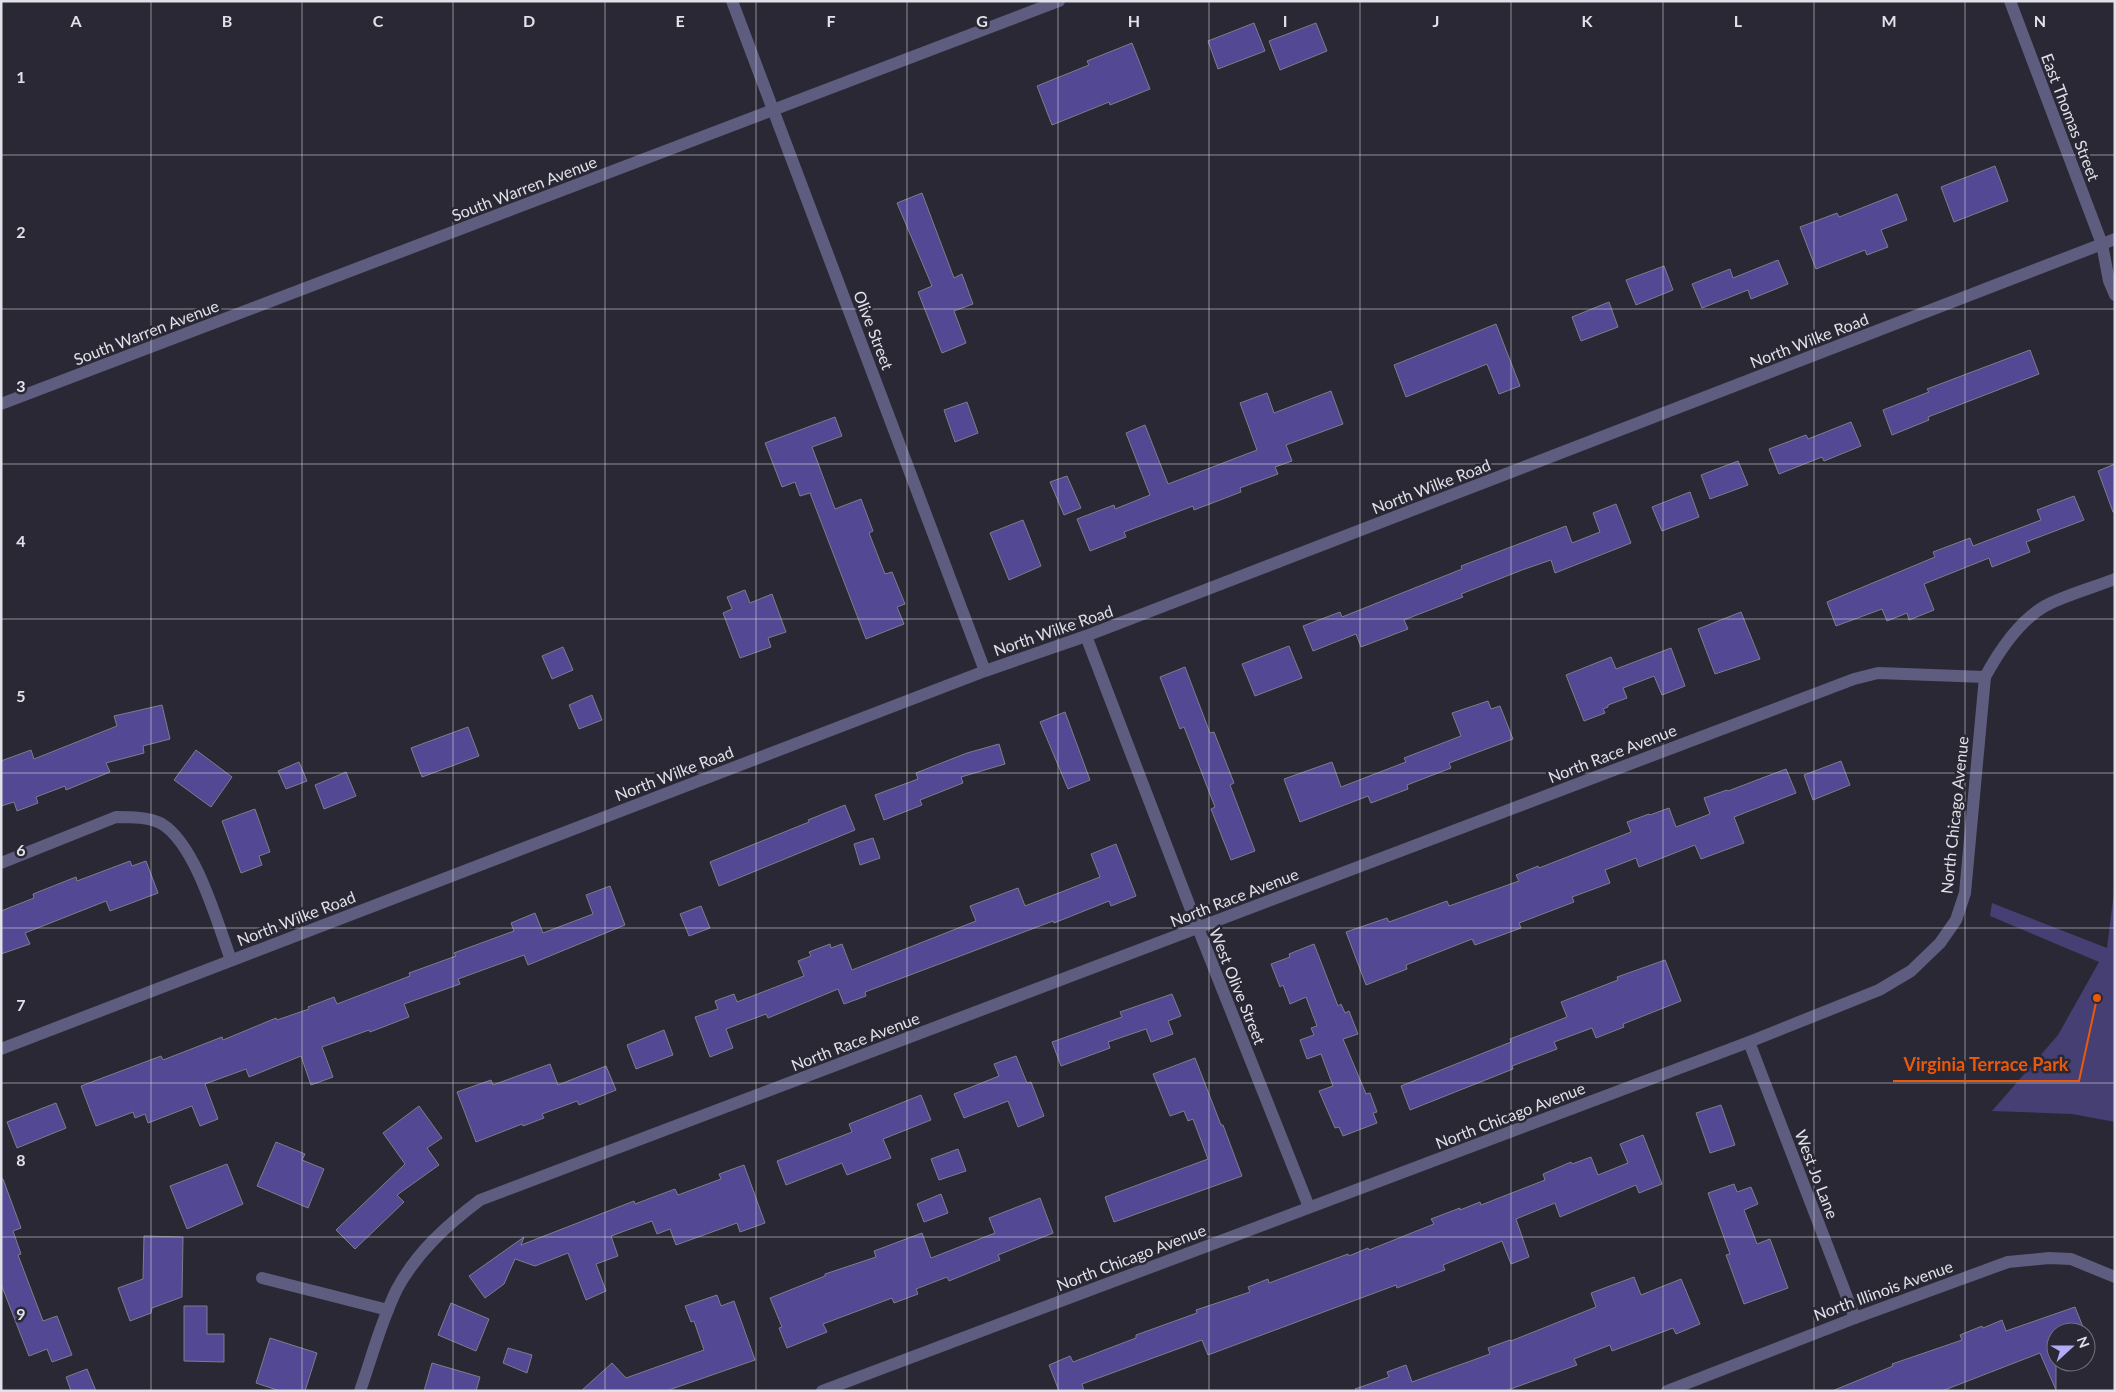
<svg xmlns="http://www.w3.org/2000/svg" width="2116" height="1392" font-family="Lato,sans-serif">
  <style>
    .green { fill: #453f73 }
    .building { fill: #534894; stroke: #7d7d8a }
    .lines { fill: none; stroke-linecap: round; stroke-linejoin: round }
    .minor { stroke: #5f5d7f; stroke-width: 12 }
    .grid { fill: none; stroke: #e1e1e9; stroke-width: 1; stroke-opacity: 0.55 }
    .labels { text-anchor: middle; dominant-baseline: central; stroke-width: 5; stroke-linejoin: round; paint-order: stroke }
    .street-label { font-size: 16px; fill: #e1e1e9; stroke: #292834 }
    .grid-label { font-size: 16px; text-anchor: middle; font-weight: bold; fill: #e1e1e9; stroke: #292834; stroke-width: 5; stroke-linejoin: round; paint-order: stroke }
    .leader { fill: none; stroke: #e8590c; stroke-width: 2 }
    .callout-dot { fill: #e8590c; stroke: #292834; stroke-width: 2 }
    .callout-label { font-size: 18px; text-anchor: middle; font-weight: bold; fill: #e8590c; stroke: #292834; stroke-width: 5; stroke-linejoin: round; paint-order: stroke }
  </style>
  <rect width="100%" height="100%" fill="#292834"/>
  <polygon class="green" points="2115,884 2115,1122 2072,1114 1992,1111 2058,1035 2099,962 1990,916 1992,903 2107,948"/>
  <g class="building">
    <polygon points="1254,23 1265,51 1218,69 1208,41"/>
    <polygon points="1316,23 1327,51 1280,70 1269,41"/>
    <polygon points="1132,43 1150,89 1110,105 1109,102 1052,125 1037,86 1089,65 1087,61"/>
    <polygon points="1995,166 2008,201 1954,222 1941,187"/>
    <polygon points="922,193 954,278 962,274 973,304 954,311 966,343 942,353 918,292 932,286 897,203"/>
    <polygon points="1897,194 1907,220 1881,230 1888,247 1867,255 1865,250 1816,269 1800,227 1837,213 1839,217"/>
    <polygon points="1778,260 1788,284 1751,299 1748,290 1702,308 1692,284 1730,269 1733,278"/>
    <polygon points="1664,266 1673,290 1636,305 1626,280"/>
    <polygon points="1609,302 1618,327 1581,341 1572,317"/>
    <polygon points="1496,324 1520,386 1499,394 1487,364 1406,397 1394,365"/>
    <polygon points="2030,350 2039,374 1928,417 1929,420 1892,435 1883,410 1929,392 1927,389"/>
    <polygon points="1331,391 1343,424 1286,445 1292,461 1275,467 1278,474 1240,488 1241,492 1194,510 1193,506 1124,532 1126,537 1090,551 1077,519 1114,505 1115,509 1150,495 1126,433 1145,425 1168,484 1257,450 1240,403 1267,393 1274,413"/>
    <polygon points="967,402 978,433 955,442 944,410"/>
    <polygon points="835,417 842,436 812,447 835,509 861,499 873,531 869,533 885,574 892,572 905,604 897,607 904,624 866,639 810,493 800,496 795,482 782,487 765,443"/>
    <polygon points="1851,422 1861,446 1824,461 1822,457 1779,474 1769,449 1806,435 1808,439"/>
    <polygon points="1738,461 1748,485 1710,499 1701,475"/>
    <polygon points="2115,464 2115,512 2113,512 2098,471"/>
    <polygon points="1067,476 1081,508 1064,515 1050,482"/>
    <polygon points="1690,492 1699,517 1662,531 1652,507"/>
    <polygon points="2074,496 2084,520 2026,542 2030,552 1992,567 1989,558 1924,584 1934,610 1909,620 1907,613 1887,621 1882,609 1836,626 1827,602 1935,557 1933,552 1970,538 1973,546 2041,520 2037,510"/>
    <polygon points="1616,504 1631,543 1555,573 1551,560 1522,570 1461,594 1463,597 1404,620 1408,629 1361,647 1356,634 1313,651 1303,626 1340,612 1342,617 1462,569 1461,566 1566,526 1572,543 1600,532 1593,513"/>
    <polygon points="1023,520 1041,566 1009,580 990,533"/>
    <polygon points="745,590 750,603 772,594 786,632 768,638 771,647 740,658 723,613 732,609 727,597"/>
    <polygon points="1741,612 1760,659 1715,674 1698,629"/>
    <polygon points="1289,646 1302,678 1255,696 1242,664"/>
    <polygon points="563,647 573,670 552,679 542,656"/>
    <polygon points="1671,648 1685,686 1662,695 1654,676 1623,688 1627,698 1608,705 1608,707 1603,709 1605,713 1584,721 1566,675 1611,657 1616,669"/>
    <polygon points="1185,667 1210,733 1214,732 1234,783 1230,785 1255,851 1231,860 1211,809 1215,807 1184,727 1180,729 1160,677"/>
    <polygon points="592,695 602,720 579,729 569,705"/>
    <polygon points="1488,701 1491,709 1500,706 1513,739 1449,763 1451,768 1407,785 1408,789 1371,803 1368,796 1300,822 1284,779 1332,762 1341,787 1406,762 1404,758 1461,736 1452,713"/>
    <polygon points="162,705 170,739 143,746 144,753 106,763 110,772 66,790 65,786 36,797 38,803 17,811 14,802 1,806 1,761 31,750 34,759 117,726 114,716"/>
    <polygon points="1065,712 1090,780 1068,789 1040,722"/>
    <polygon points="468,727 479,756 422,777 411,748"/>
    <polygon points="999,744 1005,764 961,777 963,783 920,800 922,805 884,820 875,795 918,779 916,773 967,753"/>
    <polygon points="196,750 232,777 211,807 174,780"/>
    <polygon points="1841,761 1850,785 1813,800 1804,775"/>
    <polygon points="299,762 307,781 286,789 278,771"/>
    <polygon points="1786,769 1796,793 1734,817 1744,843 1701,859 1695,845 1639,867 1636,858 1605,870 1610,883 1572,897 1574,902 1519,923 1521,928 1475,945 1472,939 1406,965 1407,969 1366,985 1346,932 1387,918 1389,922 1447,901 1449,906 1519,881 1516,875 1538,866 1539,868 1631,832 1627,822 1649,814 1650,815 1669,808 1676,827 1710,814 1704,798 1727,790 1728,791"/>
    <polygon points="346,772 356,796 324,809 315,785"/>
    <polygon points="845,805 855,830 719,886 710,862 809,822 808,820"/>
    <polygon points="255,809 270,852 259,856 262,865 241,873 222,821"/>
    <polygon points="873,838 880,858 860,865 854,844"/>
    <polygon points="1116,844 1136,896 1111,906 1109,901 1054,923 1053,921 865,992 866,996 844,1004 838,989 768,1018 766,1014 726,1029 733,1048 710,1057 695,1017 718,1009 715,1001 734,994 737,1002 804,976 798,961 811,956 809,952 830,944 831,948 842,944 852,970 976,921 970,906 1018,888 1025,906 1100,877 1091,854"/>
    <polygon points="130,861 132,866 146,861 158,893 110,911 106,901 25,933 30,944 1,954 1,911 34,898 33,894 76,877 77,881"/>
    <polygon points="610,886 625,925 528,965 524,955 458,979 460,984 404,1004 409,1017 370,1032 369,1030 322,1047 333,1077 311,1085 301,1056 249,1077 246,1069 205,1084 218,1119 200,1126 192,1106 148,1123 145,1114 135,1118 133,1112 96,1126 81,1086 161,1056 163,1060 222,1037 223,1040 276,1018 277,1020 309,1009 308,1007 334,997 337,1004 410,976 409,973 456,956 454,953 514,931 511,923 535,913 543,933 593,914 586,895"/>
    <polygon points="701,906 710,928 689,936 680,914"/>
    <polygon points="1314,944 1338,1006 1341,1004 1345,1013 1349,1011 1358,1034 1343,1039 1366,1094 1370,1093 1377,1112 1373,1113 1377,1123 1343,1136 1339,1127 1335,1128 1319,1091 1333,1086 1321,1054 1307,1059 1300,1040 1314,1035 1311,1028 1317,1026 1306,997 1290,1004 1283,985 1280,987 1271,964 1290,957 1289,954"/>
    <polygon points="1665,960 1681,1001 1623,1024 1624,1027 1596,1038 1592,1028 1554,1042 1557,1049 1512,1066 1513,1069 1410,1110 1401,1086 1511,1042 1510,1039 1567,1017 1561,1002 1618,980 1617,977"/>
    <polygon points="1172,994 1181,1016 1168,1021 1173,1034 1151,1042 1146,1029 1108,1042 1110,1048 1061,1066 1052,1042 1122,1017 1120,1012"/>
    <polygon points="664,1030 673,1055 636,1069 627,1045"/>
    <polygon points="1016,1056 1027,1083 1031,1082 1044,1116 1018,1127 1008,1101 964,1118 954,1094 999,1076 994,1064"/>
    <polygon points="1195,1058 1221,1125 1223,1125 1242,1176 1114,1222 1105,1197 1208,1159 1193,1119 1188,1121 1184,1111 1170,1116 1153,1074"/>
    <polygon points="550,1064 558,1085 606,1066 616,1090 579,1105 577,1101 542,1114 544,1118 523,1126 522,1124 476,1142 457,1092 491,1080 493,1085"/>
    <polygon points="921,1095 931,1120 883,1139 891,1158 847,1175 842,1163 786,1185 777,1161 852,1132 849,1124"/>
    <polygon points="56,1103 66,1128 17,1148 7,1122"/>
    <polygon points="1721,1105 1735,1145 1710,1153 1696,1113"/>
    <polygon points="419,1106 442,1138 427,1148 439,1165 397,1195 404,1202 355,1249 336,1230 405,1164 383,1133"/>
    <polygon points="1643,1135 1662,1184 1639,1193 1636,1185 1560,1217 1555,1203 1516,1219 1529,1257 1511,1264 1502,1241 1443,1265 1445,1270 1397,1288 1396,1285 1208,1355 1202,1340 1082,1384 1084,1391 1059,1391 1049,1365 1070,1356 1073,1362 1136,1338 1136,1335 1197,1313 1196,1310 1250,1292 1248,1287 1268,1279 1269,1283 1348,1254 1349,1256 1368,1248 1369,1250 1434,1224 1431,1219 1460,1208 1460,1210 1480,1202 1481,1205 1545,1180 1543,1174 1571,1162 1572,1164 1591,1157 1598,1175 1628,1163 1620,1144"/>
    <polygon points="276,1142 305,1154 302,1160 324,1169 308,1208 257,1186"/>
    <polygon points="958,1149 966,1171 939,1180 931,1159"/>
    <polygon points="227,1164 243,1204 187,1229 170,1186"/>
    <polygon points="744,1165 765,1223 740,1232 737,1223 676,1245 670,1229 657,1234 652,1221 611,1236 618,1256 596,1264 606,1291 586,1300 568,1253 535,1266 515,1259 504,1284 485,1298 469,1276 524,1237 521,1245 634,1201 635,1204 675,1189 678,1195 721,1179 719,1174"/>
    <polygon points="1,1179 3,1179 21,1228 13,1231 21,1254 18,1255 43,1321 57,1316 72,1355 52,1362 47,1349 29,1356 1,1284"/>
    <polygon points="1734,1184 1737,1192 1751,1187 1758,1204 1744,1210 1757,1244 1770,1239 1788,1288 1744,1304 1726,1255 1730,1254 1708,1193"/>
    <polygon points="941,1194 948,1213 924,1222 917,1204"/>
    <polygon points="1040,1198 1053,1233 998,1255 1000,1260 949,1281 947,1277 916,1289 918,1294 894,1303 892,1298 823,1324 827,1332 787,1348 779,1328 782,1327 770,1298 825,1276 825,1274 876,1257 874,1251 922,1233 931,1258 995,1233 989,1218"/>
    <polygon points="144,1236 183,1237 182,1297 152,1308 151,1313 130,1321 118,1288 143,1279"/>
    <polygon points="1634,1277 1641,1295 1681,1279 1700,1324 1676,1334 1673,1328 1612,1351 1610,1345 1574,1359 1577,1365 1505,1391 1356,1391 1355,1389 1389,1377 1387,1372 1406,1365 1412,1382 1490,1354 1488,1348 1510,1340 1511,1341 1596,1307 1591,1293"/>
    <polygon points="717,1295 721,1306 734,1301 755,1360 666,1391 581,1391 612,1363 626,1378 704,1350 694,1321 691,1322 685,1306"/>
    <polygon points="451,1303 489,1319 476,1351 438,1335"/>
    <polygon points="184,1306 207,1306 207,1334 224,1334 224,1362 184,1361"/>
    <polygon points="2075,1307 2085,1332 2056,1332 2056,1390 2040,1353 1942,1391 1832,1391 1893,1366 1892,1364 1962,1340 1960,1335 1982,1326 1983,1328 2002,1320 2006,1331"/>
    <polygon points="270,1338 317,1353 305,1391 280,1391 256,1383"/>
    <polygon points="508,1348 532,1355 527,1373 503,1363"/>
    <polygon points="432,1363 480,1377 476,1391 424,1391"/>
    <polygon points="87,1369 96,1391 71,1391 66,1377"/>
  </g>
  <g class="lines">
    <g class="minor">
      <polyline points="732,1 985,671"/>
      <polyline points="2010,1 2102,244 2109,281 2115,295"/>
      <polyline points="1,404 1059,1"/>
      <polyline points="1086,636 1198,928 1309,1207"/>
      <path d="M1,863L116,817C130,817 150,817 162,824C196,845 217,922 231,960"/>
      <polyline points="1749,1042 1855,1318"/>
      <polyline points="1,1049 985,671 1086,636 2115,239"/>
      <polyline points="262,1278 388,1310"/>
      <path d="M360,1391C372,1357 381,1321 397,1289C417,1252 447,1225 480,1200L1854,679L1878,673L1985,677"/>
      <path d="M822,1391L1749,1042L1879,990L1911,971L1940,943L1956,920L1965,893L1985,677C1999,651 2019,621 2045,606C2063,596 2095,587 2115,579"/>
      <polyline points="1667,1391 1855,1318 2008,1262 2049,1258 2071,1259 2115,1277"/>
    </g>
  </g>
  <path class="grid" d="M151,1V1391M302,1V1391M453,1V1391M605,1V1391M756,1V1391M907,1V1391M1058,1V1391M1209,1V1391M1360,1V1391M1511,1V1391M1663,1V1391M1814,1V1391M1965,1V1391M1,155H2115M1,309H2115M1,464H2115M1,619H2115M1,773H2115M1,928H2115M1,1083H2115M1,1237H2115"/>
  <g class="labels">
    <g class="street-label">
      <text transform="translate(2071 117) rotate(69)">East Thomas Street</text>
      <text transform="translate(524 188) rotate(-21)">South Warren Avenue</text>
      <text transform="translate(874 330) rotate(69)">Olive Street</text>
      <text transform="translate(146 332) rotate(-21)">South Warren Avenue</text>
      <text transform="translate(1809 340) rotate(-21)">North Wilke Road</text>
      <text transform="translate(1431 486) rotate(-21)">North Wilke Road</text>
      <text transform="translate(1053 630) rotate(-19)">North Wilke Road</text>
      <text transform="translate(1612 753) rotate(-21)">North Race Avenue</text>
      <text transform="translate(674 773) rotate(-21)">North Wilke Road</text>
      <text transform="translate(1954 815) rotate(-84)">North Chicago Avenue</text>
      <text transform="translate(1234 897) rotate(-21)">North Race Avenue</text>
      <text transform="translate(296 918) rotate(-21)">North Wilke Road</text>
      <text transform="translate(1238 986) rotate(68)">West Olive Street</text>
      <text transform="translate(855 1041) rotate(-21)">North Race Avenue</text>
      <text transform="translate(1510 1115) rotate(-21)">North Chicago Avenue</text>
      <text transform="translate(1817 1174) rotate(69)">West Jo Lane</text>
      <text transform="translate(1131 1257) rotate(-21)">North Chicago Avenue</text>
      <text transform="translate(1883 1290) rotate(-20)">North Illinois Avenue</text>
    </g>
  </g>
  <g class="grid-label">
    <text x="76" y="27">A</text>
    <text x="227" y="27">B</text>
    <text x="378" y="27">C</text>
    <text x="529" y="27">D</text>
    <text x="680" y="27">E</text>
    <text x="831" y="27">F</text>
    <text x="982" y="27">G</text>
    <text x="1134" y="27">H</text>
    <text x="1285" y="27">I</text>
    <text x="1436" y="27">J</text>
    <text x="1587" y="27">K</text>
    <text x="1738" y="27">L</text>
    <text x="1889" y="27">M</text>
    <text x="2040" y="27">N</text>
    <text x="21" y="83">1</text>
    <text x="21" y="238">2</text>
    <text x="21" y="392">3</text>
    <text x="21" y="547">4</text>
    <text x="21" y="702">5</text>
    <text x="21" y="856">6</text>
    <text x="21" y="1011">7</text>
    <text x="21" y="1166">8</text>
    <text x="21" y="1320">9</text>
  </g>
  <path class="leader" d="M2097 998L2079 1081H1893"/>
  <circle class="callout-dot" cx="2097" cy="998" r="5"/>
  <g class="callout-label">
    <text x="1986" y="1071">Virginia Terrace Park</text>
  </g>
  <rect width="2116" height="1392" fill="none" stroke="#e1e1e9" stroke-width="5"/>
  <g transform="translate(2071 1347) rotate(69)"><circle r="24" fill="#292834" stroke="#73727c"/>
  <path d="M0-4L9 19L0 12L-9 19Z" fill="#b3adf9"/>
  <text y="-8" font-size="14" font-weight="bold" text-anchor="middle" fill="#e1e1e9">N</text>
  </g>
</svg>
